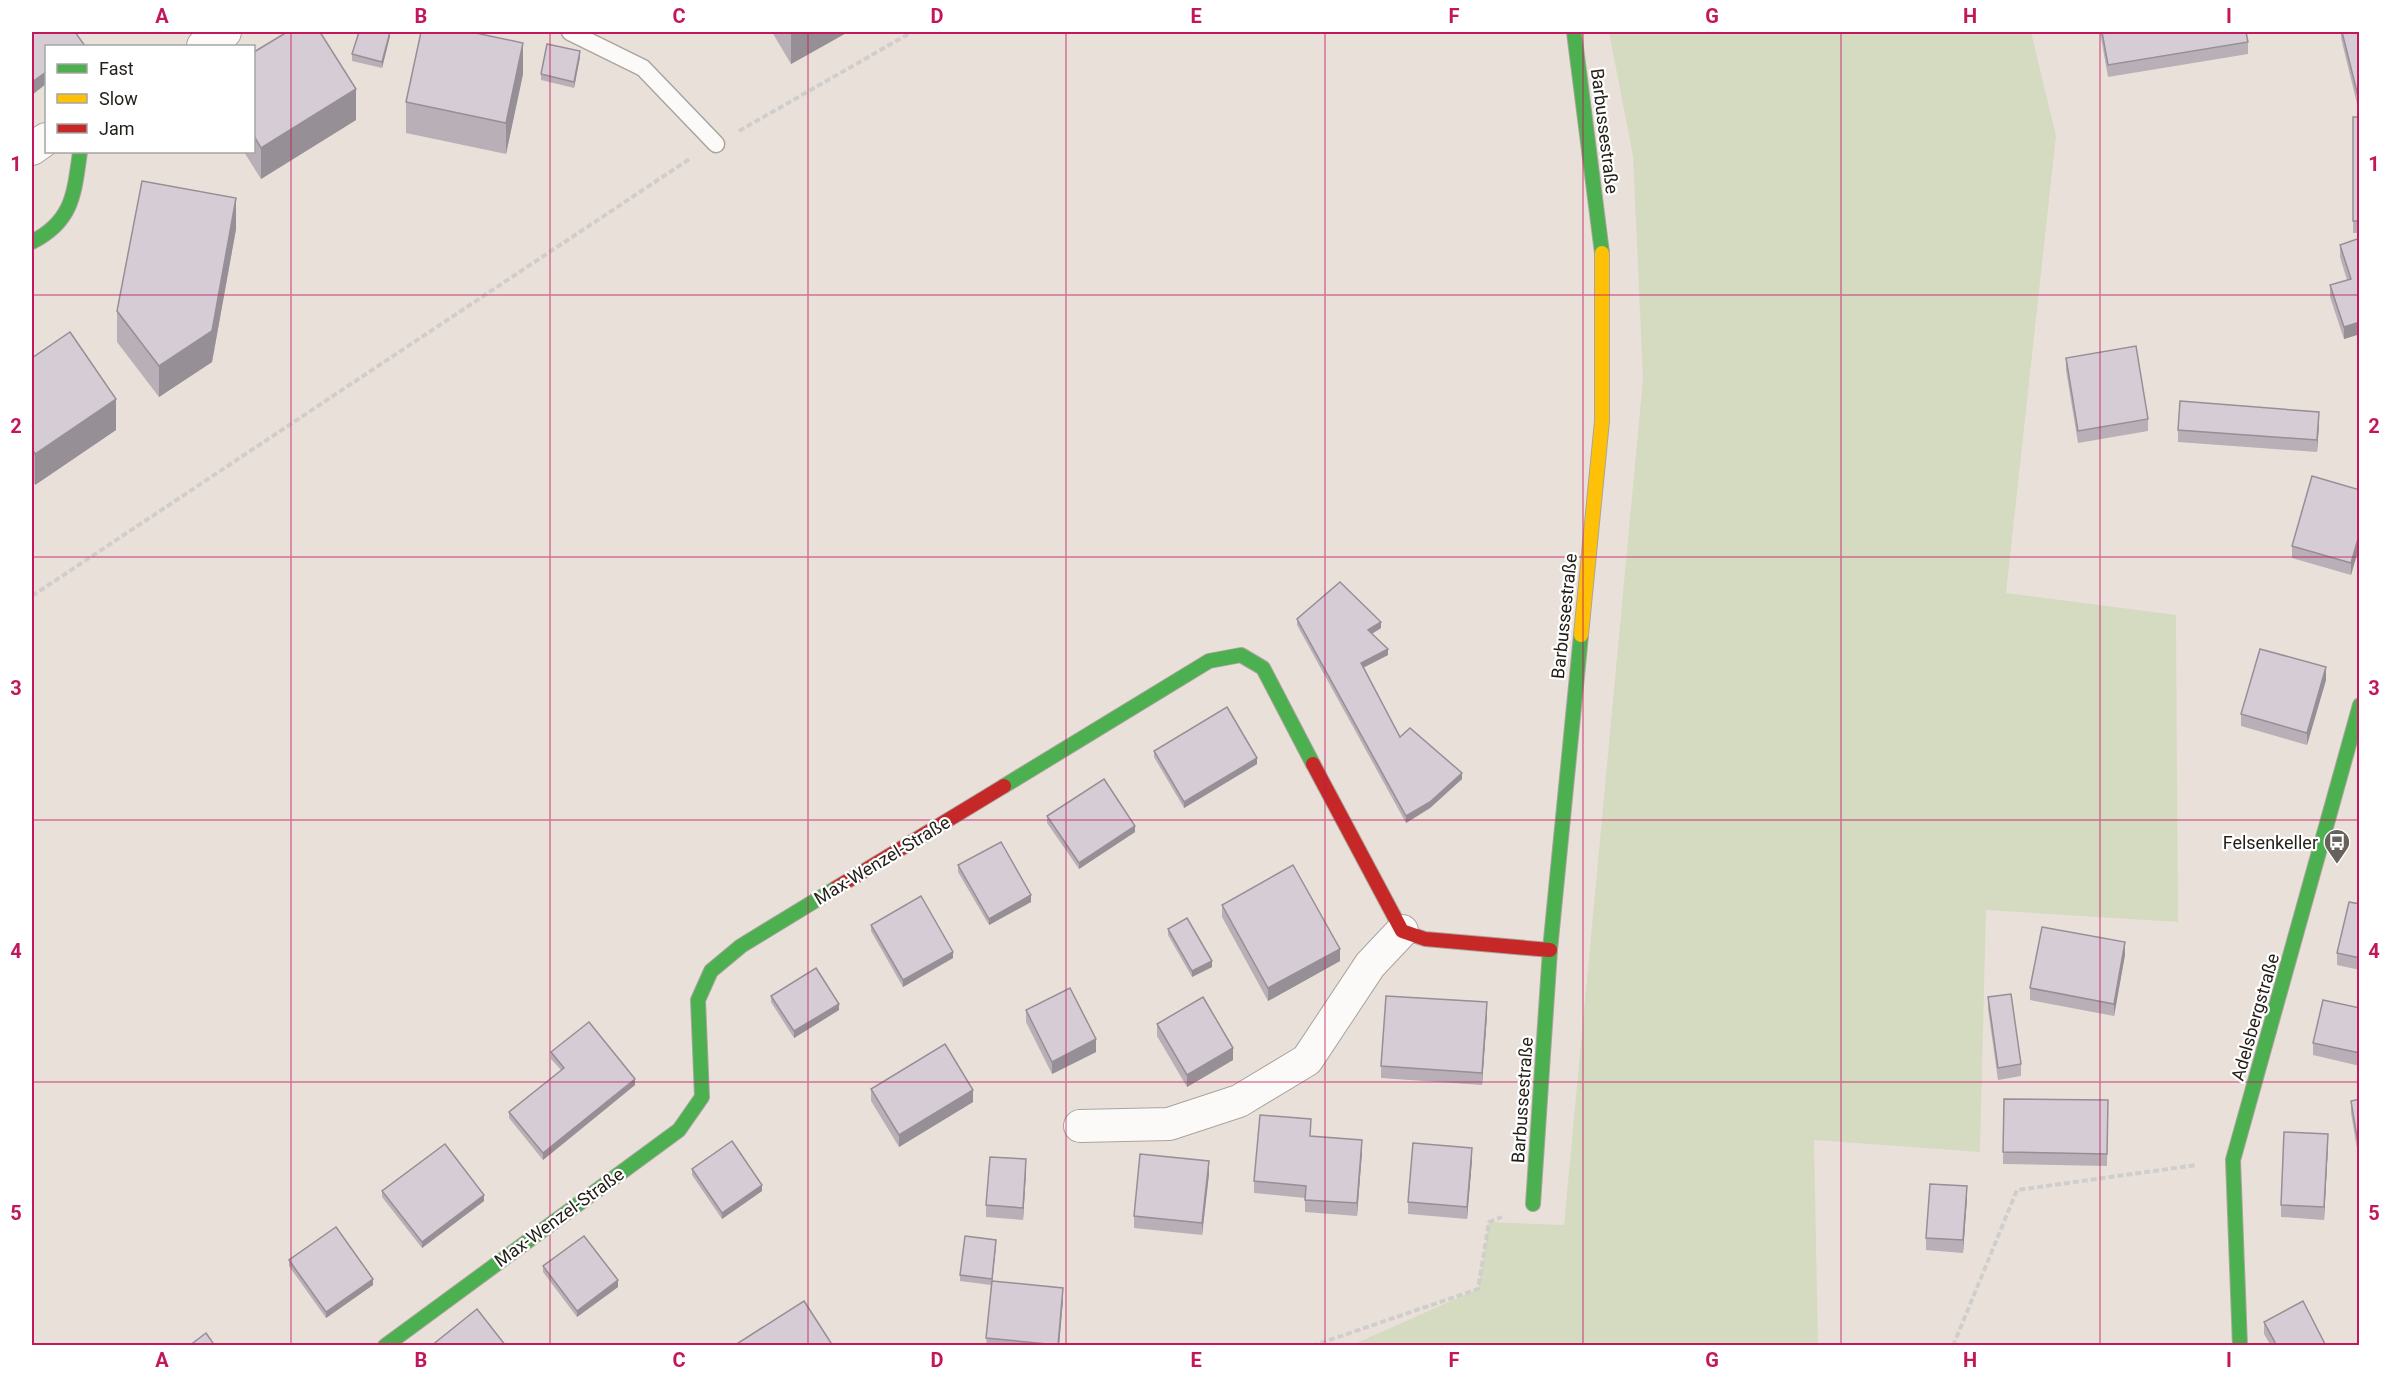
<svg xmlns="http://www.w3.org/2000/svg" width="2391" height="1377" font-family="Roboto,sans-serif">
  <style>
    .green { fill: #d5dbc0 }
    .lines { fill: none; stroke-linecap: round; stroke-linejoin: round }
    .lane-casing { stroke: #aaa49e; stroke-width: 19 }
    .street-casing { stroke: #aaa49e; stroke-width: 34 }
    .fast-casing { stroke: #aaa49e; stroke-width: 16 }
    .slow-casing { stroke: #aaa49e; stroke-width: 16 }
    .jam-casing { stroke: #aaa49e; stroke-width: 16 }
    .path { stroke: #d0cecc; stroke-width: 4; stroke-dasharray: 6 3; stroke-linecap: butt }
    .lane { stroke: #fcfaf9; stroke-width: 16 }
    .street { stroke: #fcfaf9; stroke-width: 32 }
    .fast { stroke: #4caf50; stroke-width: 14 }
    .slow { stroke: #ffc107; stroke-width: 14 }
    .jam { stroke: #c62828; stroke-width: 14 }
    .wall { fill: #b8afb7 }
    .shaded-wall { fill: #968f95 }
    .building { fill: #d6ccd5; stroke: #968f95; stroke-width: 1.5 }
    .grid { fill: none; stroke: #c2185b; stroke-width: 1.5; stroke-opacity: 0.55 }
    .labels { text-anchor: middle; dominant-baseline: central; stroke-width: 4.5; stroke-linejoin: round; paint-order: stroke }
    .street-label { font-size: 18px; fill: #231e18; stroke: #fff }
    .poi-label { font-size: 18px; fill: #231e18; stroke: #fff; text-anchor: end }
    .neatline { fill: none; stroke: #c2185b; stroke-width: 2 }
    .grid-label { font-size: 20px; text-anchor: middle; font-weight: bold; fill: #c2185b }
  </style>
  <rect width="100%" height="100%" fill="#e9e1d9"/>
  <polygon class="green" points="1609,32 2031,32 2056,136 2006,593 2176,615 2178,922 1986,910 1980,1152 1814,1140 1818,1345 1352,1345 1478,1289 1489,1222 1564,1225 1643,379 1633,156"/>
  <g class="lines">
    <g class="lane-casing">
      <polyline id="lane" points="570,32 643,68 716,144"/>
    </g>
    <g class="street-casing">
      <g id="street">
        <polyline points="203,46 225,32"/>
        <polyline points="32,149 46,139"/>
        <polyline points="1080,1126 1169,1124 1239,1101 1307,1060 1370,965 1402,931"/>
      </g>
    </g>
    <g class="fast-casing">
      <g id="fast">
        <polyline points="1574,32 1602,253"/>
        <path d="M32,242C73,221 74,194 80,152"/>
        <polyline points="1004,786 1209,661 1241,655 1263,668 1313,764"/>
        <polyline points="1533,1204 1550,950 1581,635"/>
        <polyline points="385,1346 679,1130 702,1097 698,1000 711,971 741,946 836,888"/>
        <polyline points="2240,1346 2233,1160 2360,705"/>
      </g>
    </g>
    <g class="slow-casing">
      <polyline id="slow" points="1581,635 1602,421 1602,253"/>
    </g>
    <g class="jam-casing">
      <g id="jam">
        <polyline points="1313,764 1402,931 1425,939 1550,950"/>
        <polyline points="836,888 1004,786"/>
      </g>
    </g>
    <g class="path">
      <polyline points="739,131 912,32"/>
      <polyline points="32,596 691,158"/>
      <polyline points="1312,1346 1478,1289 1489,1222 1502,1217"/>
      <polyline points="1953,1346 2017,1190 2197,1165"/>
    </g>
    <use href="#lane" class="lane"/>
    <use href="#street" class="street"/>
    <use href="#fast" class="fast"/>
    <use href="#slow" class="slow"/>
    <use href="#jam" class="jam"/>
  </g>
  <g class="wall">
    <polygon points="390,32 390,36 382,68 352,61 352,54"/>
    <polygon points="772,32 848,32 791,64"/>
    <polygon points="2100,32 2246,32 2248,42 2248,54 2108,77"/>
    <polygon points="2341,32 2360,32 2358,108 2341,38"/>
    <polygon points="254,52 356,120 261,179 244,152 254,152"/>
    <polygon points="580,57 574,88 541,80 541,74"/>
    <polygon points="523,74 506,154 406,133 406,102"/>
    <rect x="2353" y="117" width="7" height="116"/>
    <polygon points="236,229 212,362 159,397 117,342 117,311"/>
    <polygon points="2360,238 2360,334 2344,339 2330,297 2330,285 2347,280 2340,257 2340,245"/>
    <polygon points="32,358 116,430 35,485 32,479"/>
    <polygon points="2066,358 2148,419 2148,431 2078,443 2066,370"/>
    <polygon points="2319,424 2317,452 2178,442 2178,430"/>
    <polygon points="2360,490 2360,544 2351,575 2292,558 2292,546"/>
    <polygon points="1297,619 1381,628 1372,634 1388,655 1364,667 1400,737 1462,779 1430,808 1406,823 1297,625"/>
    <polygon points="2326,680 2307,745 2241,726 2241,714"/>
    <polygon points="1154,751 1257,764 1184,808 1154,757"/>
    <polygon points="1047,816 1135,832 1079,869 1047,823"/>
    <polygon points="958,865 1031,902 989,925 958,872"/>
    <polygon points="2360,904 2360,970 2337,965 2337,953"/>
    <polygon points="1222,905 1340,961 1268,1001 1222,917"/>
    <polygon points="871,925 953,958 903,987 871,931"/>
    <polygon points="1168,929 1212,967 1192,977 1168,935"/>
    <polygon points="2125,955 2114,1016 2030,1000 2030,988"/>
    <polygon points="771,996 839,1010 794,1038 771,1002"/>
    <polygon points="1988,997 2021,1064 2021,1076 1998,1080 1988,1009"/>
    <polygon points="2360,1008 2360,1066 2313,1055 2313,1043"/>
    <polygon points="1026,1010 1096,1052 1052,1074 1026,1022"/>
    <polygon points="1487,1015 1482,1085 1381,1078 1381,1066"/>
    <polygon points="1157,1024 1233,1060 1187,1087 1157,1036"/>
    <polygon points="551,1052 635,1085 543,1160 509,1118 509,1112 561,1070 551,1059"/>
    <polygon points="871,1089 973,1102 899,1147 871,1101"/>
    <polygon points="2004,1099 2108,1100 2107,1166 2003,1164"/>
    <polygon points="2360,1099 2360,1167 2351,1113 2351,1101"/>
    <polygon points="1311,1136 1362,1152 1357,1216 1305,1212 1305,1198 1254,1193 1254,1181"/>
    <polygon points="2328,1146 2324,1220 2281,1217 2281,1205"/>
    <polygon points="1472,1160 1467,1219 1408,1214 1408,1202"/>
    <polygon points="692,1169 762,1191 722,1219 692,1175"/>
    <polygon points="1026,1172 1023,1220 986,1217 986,1205"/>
    <polygon points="1209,1174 1202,1235 1134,1228 1134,1216"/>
    <polygon points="382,1191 484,1201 422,1248 382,1197"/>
    <polygon points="1967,1198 1963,1253 1926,1250 1926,1238"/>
    <polygon points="996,1246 992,1281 1063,1300 1059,1346 986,1346 991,1285 960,1281 960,1275"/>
    <polygon points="289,1260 373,1285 326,1318 289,1266"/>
    <polygon points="543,1266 618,1287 577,1317 543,1272"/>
    <polygon points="2264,1322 2326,1346 2271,1346 2264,1334"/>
  </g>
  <g class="shaded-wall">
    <polygon points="390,32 390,36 382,68 382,62"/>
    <polygon points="794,32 848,32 791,64 791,33"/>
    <polygon points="523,43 523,74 506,154 506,123"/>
    <polygon points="580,51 580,57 574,88 574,82"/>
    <polygon points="46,72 46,84 32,95 32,82"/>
    <polygon points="356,89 356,120 261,179 261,148"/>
    <rect x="2358" y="96" width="2" height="12"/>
    <polygon points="236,198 236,229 212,362 159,397 159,366"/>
    <polygon points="2360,322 2360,334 2344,339 2344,327"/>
    <polygon points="116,399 116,430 35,485 35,454"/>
    <polygon points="2319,412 2319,424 2317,452 2317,440"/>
    <polygon points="2360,532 2360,544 2351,575 2351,563"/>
    <polygon points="1381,622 1381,628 1368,636 1368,630"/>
    <polygon points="1388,649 1388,655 1361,669 1361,663"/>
    <polygon points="2326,667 2326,680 2307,745 2307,733"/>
    <polygon points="1257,758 1257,764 1184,808 1184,802"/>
    <polygon points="1462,773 1462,779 1430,808 1406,823 1406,816"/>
    <polygon points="1135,826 1135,832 1079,869 1079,863"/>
    <polygon points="1031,895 1031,902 989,925 989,919"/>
    <polygon points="2125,942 2125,955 2114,1016 2114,1004"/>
    <polygon points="1340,949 1340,961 1268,1001 1268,988"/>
    <polygon points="953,952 953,958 903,987 903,980"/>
    <polygon points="1212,961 1212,967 1192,977 1192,971"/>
    <polygon points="1487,1002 1487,1015 1482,1085 1482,1073"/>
    <polygon points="839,1004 839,1010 794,1038 794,1031"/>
    <polygon points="1096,1039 1096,1052 1052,1074 1052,1062"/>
    <polygon points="1233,1048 1233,1060 1187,1087 1187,1075"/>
    <polygon points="635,1079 635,1085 543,1160 543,1153"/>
    <polygon points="973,1090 973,1102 899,1147 899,1135"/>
    <polygon points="2328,1134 2328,1146 2324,1220 2324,1207"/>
    <polygon points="1362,1140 1362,1152 1357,1216 1357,1203"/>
    <polygon points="1472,1148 1472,1160 1467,1219 1467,1207"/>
    <polygon points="1026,1159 1026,1172 1023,1220 1023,1208"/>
    <polygon points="1209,1161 1209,1174 1202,1235 1202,1223"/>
    <polygon points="762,1185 762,1191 722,1219 722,1213"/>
    <polygon points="1967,1186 1967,1198 1963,1253 1963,1240"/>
    <polygon points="484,1195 484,1201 422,1248 422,1242"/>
    <polygon points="996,1240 996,1246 992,1285 992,1279"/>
    <polygon points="373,1279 373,1285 326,1318 326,1312"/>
    <polygon points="618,1280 618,1287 577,1317 577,1311"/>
    <polygon points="1063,1288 1063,1300 1059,1346 1058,1346"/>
  </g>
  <g class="building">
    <polygon points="32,32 75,32 85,46 46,46 46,72 32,82"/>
    <polygon points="287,32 320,32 356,89 261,148 254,136 254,52"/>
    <polygon points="359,32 390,32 382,62 352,54"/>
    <polygon points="421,32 471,32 523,43 506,123 406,102"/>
    <polygon points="2102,32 2246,32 2248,42 2108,65"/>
    <polygon points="2342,32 2360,32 2360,96 2358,96"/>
    <polygon points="547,44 580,51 574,82 541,74"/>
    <rect x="2353" y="117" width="7" height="104"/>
    <polygon points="142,181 236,198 212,331 159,366 117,311"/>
    <polygon points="2360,238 2360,322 2344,327 2330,285 2351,279 2340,245"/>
    <polygon points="70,332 116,399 35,454 32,448 32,358"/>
    <polygon points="2136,346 2148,419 2078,431 2066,358"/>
    <polygon points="2180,401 2319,412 2317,440 2178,430"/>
    <polygon points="2312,476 2360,490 2360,532 2351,563 2292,546"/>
    <polygon points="1340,582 1381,622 1368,630 1388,649 1361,663 1400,737 1410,728 1462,773 1430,802 1406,816 1297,619"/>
    <polygon points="2260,649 2326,667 2307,733 2241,714"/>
    <polygon points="1227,707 1257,758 1184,802 1154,751"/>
    <polygon points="1104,779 1135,826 1079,863 1047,816"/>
    <polygon points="1001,842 1031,895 989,919 958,865"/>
    <polygon points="1293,865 1340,949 1268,988 1222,905"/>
    <polygon points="921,896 953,952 903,980 871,925"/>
    <polygon points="2349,902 2360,904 2360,958 2337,953"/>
    <polygon points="1187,918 1212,961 1192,971 1168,929"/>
    <polygon points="2042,927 2125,942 2114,1004 2030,988"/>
    <polygon points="816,968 839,1004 794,1031 771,996"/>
    <polygon points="1070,988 1096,1039 1052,1062 1026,1010"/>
    <polygon points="2011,994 2021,1064 1998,1068 1988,997"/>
    <polygon points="1386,996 1487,1002 1482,1073 1381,1066"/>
    <polygon points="1203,997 1233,1048 1187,1075 1157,1024"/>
    <polygon points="2323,1000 2360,1008 2360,1053 2313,1043"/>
    <polygon points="589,1022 635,1079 543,1153 509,1112 564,1068 551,1052"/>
    <polygon points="945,1044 973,1090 899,1135 871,1089"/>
    <polygon points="2004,1099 2108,1100 2107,1154 2003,1152"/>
    <polygon points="2360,1099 2360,1155 2351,1101"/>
    <polygon points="1260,1115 1311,1119 1310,1136 1362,1140 1357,1203 1305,1200 1306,1186 1254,1181"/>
    <polygon points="2284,1132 2328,1134 2324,1207 2281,1205"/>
    <polygon points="732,1141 762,1185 722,1213 692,1169"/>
    <polygon points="1413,1143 1472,1148 1467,1207 1408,1202"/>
    <polygon points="445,1144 484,1195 422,1242 382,1191"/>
    <polygon points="1140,1154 1209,1161 1202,1223 1134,1216"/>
    <polygon points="990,1157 1026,1159 1023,1208 986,1205"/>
    <polygon points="1930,1184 1967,1186 1963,1240 1926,1238"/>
    <polygon points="336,1227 373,1279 326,1312 289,1260"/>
    <polygon points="584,1236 618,1280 577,1311 543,1266"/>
    <polygon points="965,1236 996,1240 992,1279 960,1275"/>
    <polygon points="992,1281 1063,1288 1058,1345 986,1338"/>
    <polygon points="804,1301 833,1346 735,1345"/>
    <polygon points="2303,1301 2326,1346 2277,1346 2264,1322"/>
    <polygon points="477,1309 506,1346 431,1346"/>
    <polygon points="206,1333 215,1346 189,1346"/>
  </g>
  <path class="grid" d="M291,32V1346M550,32V1346M808,32V1346M1066,32V1346M1325,32V1346M1583,32V1346M1841,32V1346M2100,32V1346M32,295H2360M32,557H2360M32,820H2360M32,1082H2360"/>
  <defs>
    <g id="bus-pin" transform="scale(1.35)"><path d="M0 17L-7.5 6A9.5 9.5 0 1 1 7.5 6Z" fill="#68625c" stroke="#fff"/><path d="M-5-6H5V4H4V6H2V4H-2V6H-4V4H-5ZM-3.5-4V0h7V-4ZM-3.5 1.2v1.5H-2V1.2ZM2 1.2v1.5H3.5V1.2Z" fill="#fff"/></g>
  </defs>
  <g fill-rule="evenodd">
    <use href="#bus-pin" x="2337" y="842"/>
  </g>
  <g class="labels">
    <g class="street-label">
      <text transform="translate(1605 131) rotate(83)">Barbussestraße</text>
      <text transform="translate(1564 616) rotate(-84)">Barbussestraße</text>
      <text transform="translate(882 860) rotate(-31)">Max-Wenzel-Straße</text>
      <text transform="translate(2255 1017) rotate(-74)">Adelsbergstraße</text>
      <text transform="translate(1522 1100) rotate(-86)">Barbussestraße</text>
      <text transform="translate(559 1217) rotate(-36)">Max-Wenzel-Straße</text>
    </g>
    <g class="poi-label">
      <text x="2318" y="842">Felsenkeller</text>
    </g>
  </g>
  <rect width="2391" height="1377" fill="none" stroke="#ffffff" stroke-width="66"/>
  <rect x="45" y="45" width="210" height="108" fill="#ffffff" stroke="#a7a5a3" stroke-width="1.5"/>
  <rect x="57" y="64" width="30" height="9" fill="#4caf50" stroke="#a7a5a3" stroke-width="1.5"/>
  <text x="99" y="75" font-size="18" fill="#231e18">Fast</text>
  <rect x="57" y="94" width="30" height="9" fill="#ffc107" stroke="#a7a5a3" stroke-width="1.5"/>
  <text x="99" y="105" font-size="18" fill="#231e18">Slow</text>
  <rect x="57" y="124" width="30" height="9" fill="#c62828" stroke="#a7a5a3" stroke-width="1.5"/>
  <text x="99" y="135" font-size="18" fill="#231e18">Jam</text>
  <rect x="33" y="33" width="2325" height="1311" class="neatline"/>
  <g class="grid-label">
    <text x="162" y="23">A</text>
    <text x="421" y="23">B</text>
    <text x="679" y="23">C</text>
    <text x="937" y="23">D</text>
    <text x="1196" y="23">E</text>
    <text x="1454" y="23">F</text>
    <text x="1712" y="23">G</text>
    <text x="1970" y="23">H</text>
    <text x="2229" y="23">I</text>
    <text x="16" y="171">1</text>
    <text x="2374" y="171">1</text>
    <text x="16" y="433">2</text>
    <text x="2374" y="433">2</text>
    <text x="16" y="695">3</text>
    <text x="2374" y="695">3</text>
    <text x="16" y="958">4</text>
    <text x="2374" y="958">4</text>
    <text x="16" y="1220">5</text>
    <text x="2374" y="1220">5</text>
    <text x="162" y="1367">A</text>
    <text x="421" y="1367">B</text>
    <text x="679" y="1367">C</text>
    <text x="937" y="1367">D</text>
    <text x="1196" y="1367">E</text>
    <text x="1454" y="1367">F</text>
    <text x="1712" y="1367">G</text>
    <text x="1970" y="1367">H</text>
    <text x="2229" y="1367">I</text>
  </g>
</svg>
